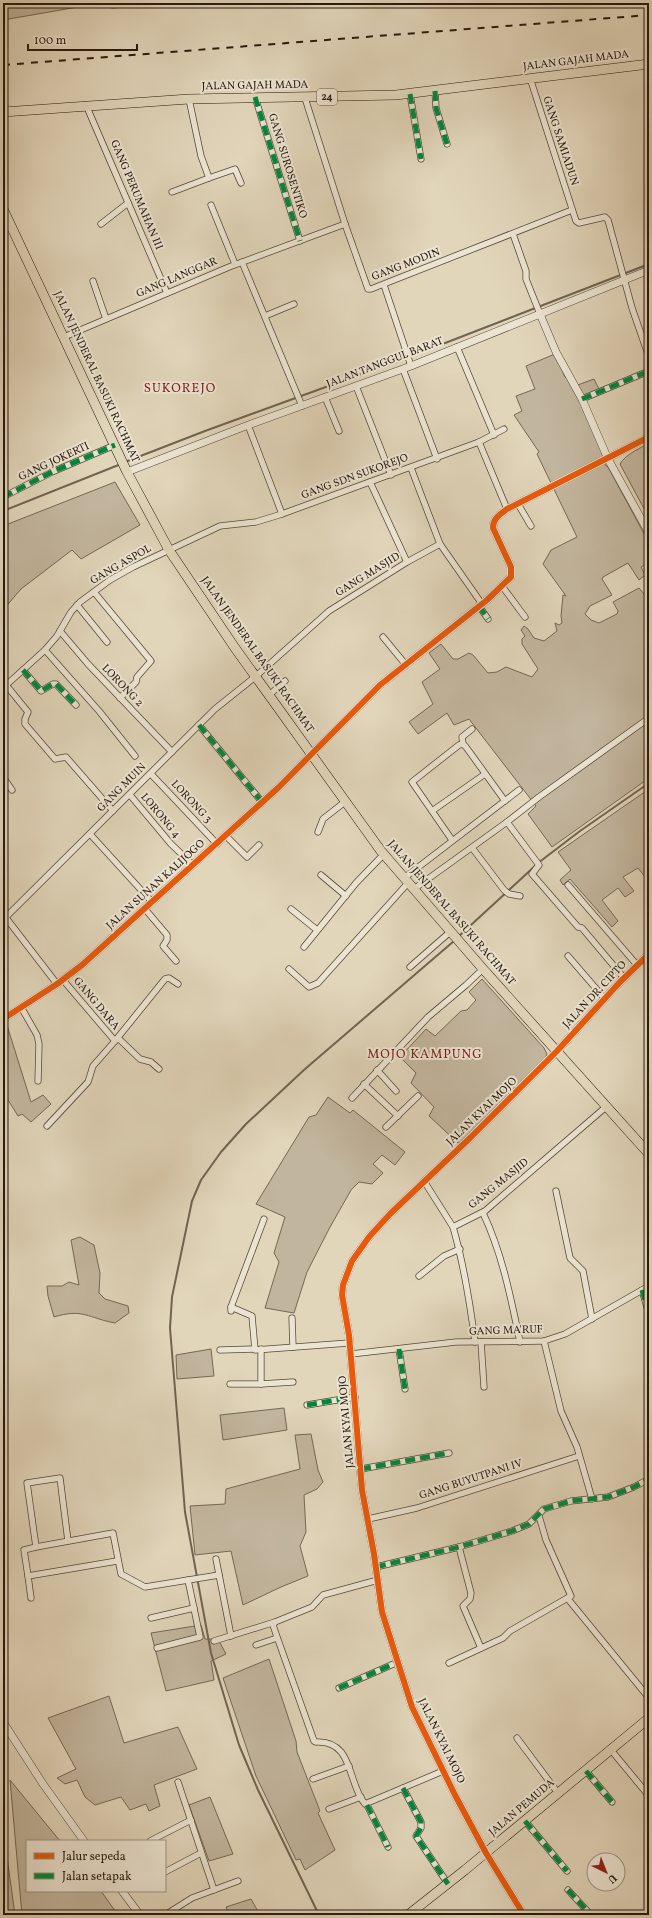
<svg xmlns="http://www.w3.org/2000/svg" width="652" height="1918" font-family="Vollkorn,serif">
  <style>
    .green { fill: #c2b59d; stroke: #756755 }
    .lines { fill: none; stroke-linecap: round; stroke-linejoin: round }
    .stream { stroke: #716351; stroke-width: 2 }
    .minor-casing { stroke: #564838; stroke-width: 7 }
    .tertiary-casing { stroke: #564838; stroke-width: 8 }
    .primary-casing { stroke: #28190d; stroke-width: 10 }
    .trunk-casing { stroke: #28190d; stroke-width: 10 }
    .minor { stroke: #ece4d2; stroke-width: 5.5 }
    .tertiary { stroke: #ece4d2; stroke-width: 7 }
    .primary { stroke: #e1d5ba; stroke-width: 9 }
    .trunk { stroke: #e1d5ba; stroke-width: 9 }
    .rail { stroke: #28190d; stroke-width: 2; stroke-dasharray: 7 7; stroke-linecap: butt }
    .quiet { stroke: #00873e; stroke-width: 5; stroke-dasharray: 10 5; stroke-linecap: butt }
    .cycleway-casing { stroke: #ece4d2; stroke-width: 8 }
    .cycleway { stroke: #e8590c; stroke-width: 6 }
    .labels { text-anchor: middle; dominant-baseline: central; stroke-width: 4; stroke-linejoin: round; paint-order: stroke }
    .shield { fill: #ece4d2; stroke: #635648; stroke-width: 1 }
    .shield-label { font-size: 10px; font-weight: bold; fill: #28190d }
    .street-label { font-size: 11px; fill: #28190d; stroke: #ece4d2 }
    .quarter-label { font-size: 13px; letter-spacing: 1px; fill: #7a1f14; stroke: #ece4d2 }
  </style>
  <rect width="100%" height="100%" fill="#e1d5ba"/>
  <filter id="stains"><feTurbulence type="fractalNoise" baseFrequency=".005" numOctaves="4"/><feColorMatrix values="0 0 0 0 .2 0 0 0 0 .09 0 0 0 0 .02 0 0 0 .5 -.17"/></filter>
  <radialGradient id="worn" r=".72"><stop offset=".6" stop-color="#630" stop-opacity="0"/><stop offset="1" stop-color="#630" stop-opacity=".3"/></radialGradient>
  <g class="green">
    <polygon points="3,3 101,3 3,20"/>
    <polygon points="555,354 565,377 575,386 594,379 600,391 581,400 605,454 605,465 608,467 649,543 649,562 641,567 645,575 639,580 628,563 603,577 602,579 612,595 590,606 585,614 591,620 599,623 617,614 618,611 613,602 639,588 649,600 649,778 552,847 528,814 536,806 469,719 454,725 447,713 418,734 409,722 433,704 422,682 440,669 429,653 441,644 453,659 458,659 469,653 473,655 488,673 497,672 506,667 532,677 538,669 522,644 522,639 525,636 521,630 524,626 528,629 534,638 544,641 557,631 555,623 559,625 562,623 561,616 563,595 566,596 543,564 551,550 577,537 537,454 539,452 514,415 522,411 516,396 535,389 526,366"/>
    <path d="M649,443V518L620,464C626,454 639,449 649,443Z"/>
    <polygon points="115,482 140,525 81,559 72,550 21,589 3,610 3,526"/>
    <polygon points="649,789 649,882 638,868 623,877 634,891 625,897 618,888 602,900 618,921 612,927 570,879 563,885 560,880 571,870 558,852"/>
    <polygon points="482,979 544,1048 547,1054 545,1059 462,1142 458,1143 429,1116 434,1107 411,1083 416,1073 400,1057 426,1029 435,1036 461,1011 467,1010 476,1000 469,992"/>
    <polygon points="6,1022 31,1102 43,1095 51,1104 31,1122 22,1114 18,1116 3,1092 3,1024"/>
    <polygon points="328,1097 350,1113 353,1110 405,1152 395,1165 382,1155 373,1164 383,1173 372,1184 359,1182 351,1190 329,1229 307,1272 294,1313 265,1308 279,1262 274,1253 285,1217 256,1204 309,1117 316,1115"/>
    <path d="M80,1237L94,1245L100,1273L99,1293L105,1299L128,1306L129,1313L115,1323C88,1318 83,1308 54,1317L48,1296L47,1286H62L69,1282L79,1285L71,1240Z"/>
    <polygon points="211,1349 214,1376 177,1379 176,1355"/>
    <polygon points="284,1408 287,1430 223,1440 220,1415"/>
    <polygon points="311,1434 318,1470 323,1482 317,1489 304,1495 306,1532 300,1546 308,1576 281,1587 243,1605 231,1551 195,1555 190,1506 225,1504 226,1489 300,1469 295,1435"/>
    <polygon points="201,1625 205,1639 218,1639 226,1654 211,1661 214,1680 166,1691 151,1633"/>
    <polygon points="269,1659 296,1741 297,1752 320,1811 318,1813 335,1850 305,1870 300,1859 296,1860 256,1776 223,1678"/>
    <polygon points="109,1696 124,1743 178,1727 197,1769 154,1785 160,1806 149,1811 146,1804 130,1810 121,1797 95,1805 85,1797 77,1780 65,1784 57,1778 76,1769 48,1718"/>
    <polygon points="10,1780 60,1841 27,1841 27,1891 101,1891 118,1915 22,1915"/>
    <polygon points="210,1797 233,1854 209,1861 189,1805"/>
    <polygon points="3,1828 15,1915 3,1915"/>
    <polygon points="251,1899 260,1915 230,1915 226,1907"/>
  </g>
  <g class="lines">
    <g class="stream">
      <polyline points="125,462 205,431 422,352 649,264"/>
      <polyline points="3,511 121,464"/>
      <polyline points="538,863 580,831 649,783"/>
      <polyline points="459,936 535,866"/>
      <polyline points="319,1915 258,1790 239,1745 211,1653 185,1512 170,1328 172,1297 192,1201 201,1180 221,1152 246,1124 305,1069 454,941"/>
    </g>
    <g class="minor-casing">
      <g id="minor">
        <polyline points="113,5 128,3"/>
        <polyline points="530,78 576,221 579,223 605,217 608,220 632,308 649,357"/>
        <polyline points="435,91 436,108 447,144"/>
        <polyline points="410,94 421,159"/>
        <polyline points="255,97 300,241"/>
        <polyline points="305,98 345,224 368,289 371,289 572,210"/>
        <polyline points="86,105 167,293"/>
        <polyline points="209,178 235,169 241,183"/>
        <polyline points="172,192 209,178 201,156 189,99"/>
        <polyline points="211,205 235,264"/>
        <polyline points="101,224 128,203"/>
        <polyline points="513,234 526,271 526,279 540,314"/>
        <polyline points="242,262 302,406"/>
        <polyline points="93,281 106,319"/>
        <polyline points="384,285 411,366"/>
        <polyline points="265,316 294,304"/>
        <polyline points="64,337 229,267 345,224"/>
        <polyline points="457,347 494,435"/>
        <polyline points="403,369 437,459"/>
        <polyline points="356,386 391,475"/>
        <polyline points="325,397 339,431"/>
        <polyline points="582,399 649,371"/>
        <polyline points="248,425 282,514"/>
        <polyline points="479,442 504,429"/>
        <polyline points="411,468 440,544"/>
        <polyline points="370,482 407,562"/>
        <polyline points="3,497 52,472 115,445"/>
        <polyline points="518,504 531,526"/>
        <polyline points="502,586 525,617"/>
        <polyline points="94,592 151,661 137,677 136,682 120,698"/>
        <polyline points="77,605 107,642"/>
        <polyline points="479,606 488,619"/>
        <polyline points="60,631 88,664 172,752"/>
        <polyline points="383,637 406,665"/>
        <polyline points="45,650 99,711 135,756"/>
        <polyline points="23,670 41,691 53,684 56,684 76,705"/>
        <polyline points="6,685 28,712 25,719 25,724 55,759 66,757 113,811"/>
        <polyline points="3,688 45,650 57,636 71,612 80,602 110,580 133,567 220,526 256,522 282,514 479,442 507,509"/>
        <polyline points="268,696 285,681"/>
        <polyline points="199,725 262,802"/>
        <polyline points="463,744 462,737 472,729"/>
        <polyline points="151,774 217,844"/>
        <polyline points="3,777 12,790"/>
        <polyline points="130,795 171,844 193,865"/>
        <polyline points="432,811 485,774"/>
        <polyline points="507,822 539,797 649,718"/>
        <polyline points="318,832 323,819 346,801"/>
        <polyline points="90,834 152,902"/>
        <polyline points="226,836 247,857 259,845"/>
        <polyline points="452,840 412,782 459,745 463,744 466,747 505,801"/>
        <polyline points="473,849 504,890 509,894 520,896"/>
        <polyline points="321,875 346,896"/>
        <polyline points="404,878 519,790"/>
        <polyline points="568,885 637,965"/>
        <polyline points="414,889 507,822 539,865 532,874 578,927 582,928 624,978"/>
        <polyline points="145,909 167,935 167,940 163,946 176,961"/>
        <polyline points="291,909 317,930"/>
        <polyline points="3,914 57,984"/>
        <polyline points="6,917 215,709 255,677 329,611 407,562 440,544 482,604"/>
        <polyline points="304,947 356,883 384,854"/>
        <polyline points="568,956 605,999"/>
        <polyline points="410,967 450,932"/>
        <polyline points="289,969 309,987 318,983 408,883"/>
        <polyline points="21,1007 37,1035 39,1044 38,1081"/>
        <polyline points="118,1038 140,1059 151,1062 159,1069"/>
        <polyline points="115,1041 165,979 169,978 178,984"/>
        <polyline points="377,1070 396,1091"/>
        <polyline points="364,1084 398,1116"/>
        <polyline points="352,1098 428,1017 466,985 483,969"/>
        <polyline points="47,1126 88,1082 93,1066 115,1041 63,980"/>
        <polyline points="386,1127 418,1096"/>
        <polyline points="424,1181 453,1227"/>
        <polyline points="556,1191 570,1258 583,1271 592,1319"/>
        <path d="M483,1213C502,1253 511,1298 520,1342"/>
        <polyline points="419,1276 444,1256 460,1249"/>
        <polyline points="642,1290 649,1314"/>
        <polyline points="231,1307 264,1219"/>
        <polyline points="231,1311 231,1307 252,1316 255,1350 349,1343"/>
        <polyline points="292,1318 293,1347"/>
        <polyline points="544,1341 561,1411 577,1447 592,1499"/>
        <path d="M475,1342C470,1303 464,1265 453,1227L485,1211L607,1106"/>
        <polyline points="481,1342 484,1387"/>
        <polyline points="399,1349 405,1389"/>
        <polyline points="220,1350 254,1349"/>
        <polyline points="351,1354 456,1342 544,1341 565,1334 649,1286"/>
        <polyline points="230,1384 261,1384 261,1349"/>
        <polyline points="261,1384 293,1382"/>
        <polyline points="307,1405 355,1397"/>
        <polyline points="361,1469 449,1453"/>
        <polyline points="368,1519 417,1508 579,1456"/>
        <polyline points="68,1541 60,1478 27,1483 36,1547 113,1533 121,1574 145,1587 219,1575"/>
        <polyline points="459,1547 471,1593 470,1599 463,1606 481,1648"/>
        <polyline points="216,1559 231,1636"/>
        <polyline points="376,1567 459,1547 512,1531 529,1524 544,1509 571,1501 608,1497 634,1487 649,1479"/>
        <polyline points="28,1576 24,1550 36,1547"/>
        <path d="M378,1580L323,1595L312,1607L275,1622L273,1625L276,1634L314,1741L316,1742C354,1740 347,1783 365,1804L443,1771"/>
        <polyline points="31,1598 28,1576 117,1561"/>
        <polyline points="568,1599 649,1698"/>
        <polyline points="151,1618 194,1608"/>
        <polyline points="214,1641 275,1622"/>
        <polyline points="256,1645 277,1638"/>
        <polyline points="157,1648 200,1637 188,1580"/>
        <polyline points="449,1663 503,1638 510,1631 571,1596 546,1540 539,1516"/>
        <polyline points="339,1688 398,1662"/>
        <polyline points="517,1738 558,1793"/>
        <polyline points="611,1750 649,1796"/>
        <polyline points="586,1771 612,1802"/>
        <polyline points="313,1779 349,1766"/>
        <polyline points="178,1782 214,1890"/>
        <polyline points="403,1788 421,1822 421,1828 416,1836 448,1884"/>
        <polyline points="367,1805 388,1847"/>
        <polyline points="329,1809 361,1797"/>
        <polyline points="525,1821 567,1871"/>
        <polyline points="150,1841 191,1820"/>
        <polyline points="165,1872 201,1853"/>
        <polyline points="568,1890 591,1915"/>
        <polyline points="165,1915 192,1898 238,1881"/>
      </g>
    </g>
    <g class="tertiary-casing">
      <g id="tertiary">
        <polyline points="540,314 556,352 582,399 608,459 649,533"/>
        <polyline points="127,472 251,424 411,366 649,270"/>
        <path d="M3,1019L57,984L82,965L279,787L380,685L487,600L511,577V567L493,528C493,518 500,515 507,509L649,437"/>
        <polyline points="3,1722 43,1784 84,1841"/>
        <polyline points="122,1891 140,1915"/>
        <polyline points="524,1915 486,1853 455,1795 412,1707 382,1612 374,1554 362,1490 349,1335 342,1295 343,1285 352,1261 369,1237 390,1214 471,1137 557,1051 620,982 649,954"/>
      </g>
    </g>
    <g class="primary-casing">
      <g id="primary">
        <polyline points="3,209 127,472 169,550 235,648 381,851 483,969 649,1154"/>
        <polyline points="408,1915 465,1870 649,1718"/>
      </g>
    </g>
    <g class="trunk-casing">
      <polyline id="trunk" points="3,112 189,99 396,95 649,64"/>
    </g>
    <use href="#minor" class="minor"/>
    <use href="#tertiary" class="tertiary"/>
    <use href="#primary" class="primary"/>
    <use href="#trunk" class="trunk"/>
    <polyline class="rail" points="3,65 649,15"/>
    <g class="quiet">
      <polyline points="113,5 128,3"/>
      <polyline points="435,91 436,108 447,144"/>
      <polyline points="410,94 421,159"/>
      <polyline points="255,97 300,241"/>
      <polyline points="582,399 649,371"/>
      <polyline points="3,497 52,472 115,445"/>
      <polyline points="479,606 488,619"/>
      <polyline points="23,670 41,691 53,684 56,684 76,705"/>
      <polyline points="199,725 262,802"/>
      <polyline points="642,1290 649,1314"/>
      <polyline points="399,1349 405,1389"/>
      <polyline points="307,1405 355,1397"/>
      <polyline points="361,1469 449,1453"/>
      <polyline points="376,1567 459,1547 512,1531 529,1524 544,1509 571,1501 608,1497 634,1487 649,1479"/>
      <polyline points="339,1688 398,1662"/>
      <polyline points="586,1771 612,1802"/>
      <polyline points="403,1788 421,1822 421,1828 416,1836 448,1884"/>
      <polyline points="367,1805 388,1847"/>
      <polyline points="525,1821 567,1871"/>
      <polyline points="568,1890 591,1915"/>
    </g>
    <g class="cycleway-casing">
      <g id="cycleway">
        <path d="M3,1019L57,984L82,965L279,787L380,685L487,600L511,577V567L493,528C493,518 500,515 507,509L649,437"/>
        <polyline points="524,1915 486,1853 455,1795 412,1707 382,1612 374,1554 362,1490 349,1335 342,1295 343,1285 352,1261 369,1237 390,1214 471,1137 557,1051 620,982 649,954"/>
      </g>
    </g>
    <use href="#cycleway" class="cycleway"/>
  </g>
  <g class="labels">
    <rect class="shield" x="317" y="89" width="20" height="16" rx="3"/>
    <g class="shield-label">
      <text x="327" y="97">24</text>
    </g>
    <g class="street-label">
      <text transform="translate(576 61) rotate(-7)">JALAN GAJAH MADA</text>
      <text transform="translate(255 86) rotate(-1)">JALAN GAJAH MADA</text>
      <text transform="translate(560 141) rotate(72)">GANG SAMIADUN</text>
      <text transform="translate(287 166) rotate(73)">GANG SUROSENTIKO</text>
      <text transform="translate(136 195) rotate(67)">GANG PERUMAHAN III</text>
      <text transform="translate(406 265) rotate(-21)">GANG MODIN</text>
      <text transform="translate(177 278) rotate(-23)">GANG LANGGAR</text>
      <text transform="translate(385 363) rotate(-21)">JALAN TANGGUL BARAT</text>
      <text transform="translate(96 377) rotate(65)">JALAN JENDERAL BASUKI RACHMAT</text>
      <text transform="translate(54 462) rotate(-25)">GANG JOKERTI</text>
      <text transform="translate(355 477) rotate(-20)">GANG SDN SUKOREJO</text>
      <text transform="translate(121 565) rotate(-30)">GANG ASPOL</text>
      <text transform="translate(368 575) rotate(-32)">GANG MASJID</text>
      <text transform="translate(257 655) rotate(55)">JALAN JENDERAL BASUKI RACHMAT</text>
      <text transform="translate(122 686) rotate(46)">LORONG 2</text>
      <text transform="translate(122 788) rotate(-45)">GANG MUIN</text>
      <text transform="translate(191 802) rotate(47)">LORONG 3</text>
      <text transform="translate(160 816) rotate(50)">LORONG 4</text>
      <text transform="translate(156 885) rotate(-42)">JALAN SUNAN KALIJOGO</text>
      <text transform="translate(451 913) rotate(49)">JALAN JENDERAL BASUKI RACHMAT</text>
      <text transform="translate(595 995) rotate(-47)">JALAN DR. CIPTO</text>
      <text transform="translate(96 1004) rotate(50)">GANG DARA</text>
      <text transform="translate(482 1112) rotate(-44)">JALAN KYAI MOJO</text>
      <text transform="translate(499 1184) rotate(-39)">GANG MASJID</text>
      <text transform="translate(506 1331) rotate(-2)">GANG MA'RUF</text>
      <text transform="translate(347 1422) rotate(-95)">JALAN KYAI MOJO</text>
      <text transform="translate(471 1480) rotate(-18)">GANG BUYUTPANI IV</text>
      <text transform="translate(441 1741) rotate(64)">JALAN KYAI MOJO</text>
      <text transform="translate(522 1808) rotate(-40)">JALAN PEMUDA</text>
    </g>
    <g class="quarter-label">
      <text x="180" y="389">SUKOREJO</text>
      <text x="425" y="1055">MOJO KAMPUNG</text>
    </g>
  </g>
  <rect width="652" height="1918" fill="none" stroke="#e1d5ba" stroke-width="16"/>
  <rect x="4" y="4" width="644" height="1910" fill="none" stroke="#28190d" stroke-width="2"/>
  <rect x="8" y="8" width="636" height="1902" fill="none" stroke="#28190d"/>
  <rect x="26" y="1840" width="140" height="52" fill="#ece4d2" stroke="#9e9383"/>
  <rect x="34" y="1853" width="20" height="6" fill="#e8590c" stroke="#9e9383"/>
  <text x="62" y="1860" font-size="12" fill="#28190d">Jalur sepeda</text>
  <rect x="34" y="1873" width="20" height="6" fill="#00873e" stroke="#9e9383"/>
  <text x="62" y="1880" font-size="12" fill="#28190d">Jalan setapak</text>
  <g transform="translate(606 1872) rotate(137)"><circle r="19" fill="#ece4d2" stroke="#9e9383"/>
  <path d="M0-3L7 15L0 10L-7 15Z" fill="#8f2418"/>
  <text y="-6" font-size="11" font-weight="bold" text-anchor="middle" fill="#28190d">U</text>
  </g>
  <path d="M28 44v6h109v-6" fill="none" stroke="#28190d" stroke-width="2"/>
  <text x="34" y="44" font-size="12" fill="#28190d" stroke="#ece4d2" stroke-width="3" paint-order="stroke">100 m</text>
  <rect width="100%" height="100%" filter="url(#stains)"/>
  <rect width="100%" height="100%" fill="url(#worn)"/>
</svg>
